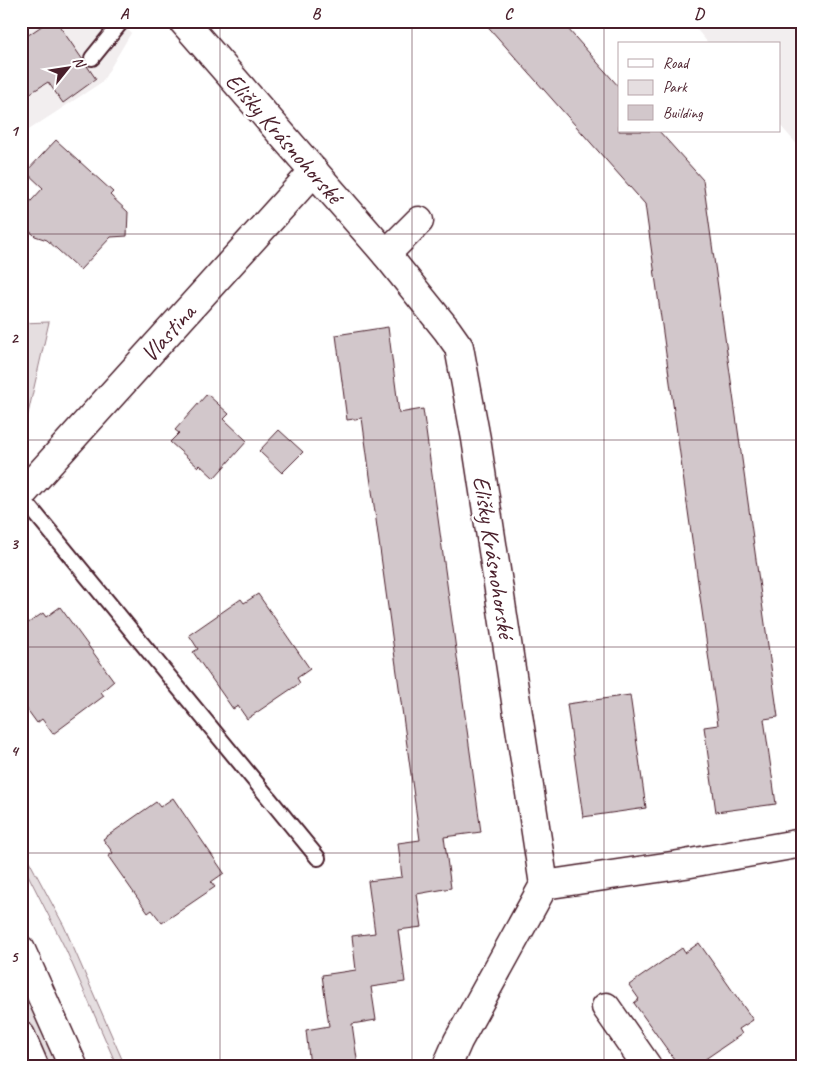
<svg xmlns="http://www.w3.org/2000/svg" width="823" height="1087" font-family="Caveat,sans-serif">
  <style>
    .built { fill: #f2eeef }
    .green { fill: #e5dee0; stroke: #987e86 }
    .building { fill: #d2c7cb; stroke: #4a1f2b }
    .lines { fill: none; stroke-linecap: round; stroke-linejoin: round }
    .service-casing { stroke: #4a1f2b; stroke-width: 18 }
    .minor-casing { stroke: #4a1f2b; stroke-width: 31 }
    .tertiary-casing { stroke: #4a1f2b; stroke-width: 31 }
    .service { stroke: #fff; stroke-width: 14 }
    .minor { stroke: #fff; stroke-width: 28 }
    .tertiary { stroke: #fff; stroke-width: 28 }
    .grid { fill: none; stroke: #4a1f2b; stroke-width: 1; stroke-opacity: 0.55 }
    .labels { text-anchor: middle; dominant-baseline: central; stroke-width: 5; stroke-linejoin: round; paint-order: stroke }
    .street-label { font-size: 24px; fill: #4a1f2b; stroke: #fff }
    .neatline { fill: none; stroke: #4a1f2b; stroke-width: 2 }
    .grid-label { font-size: 16px; text-anchor: middle; font-weight: bold; fill: #4a1f2b }
  </style>
  <rect width="100%" height="100%" fill="#fff"/>
  <filter id="ink" filterUnits="userSpaceOnUse"><feTurbulence type="fractalNoise" baseFrequency=".02" numOctaves="2"/><feDisplacementMap in="SourceGraphic" scale="10" xChannelSelector="R" yChannelSelector="G"/><feConvolveMatrix kernelMatrix="1 2 1 2 8 2 1 2 1" color-interpolation-filters="sRGB"/></filter>
  <g filter="url(#ink)">
    <g class="built">
      <polygon points="21,21 120,21 131,33 102,82 21,135"/>
      <polygon points="692,21 802,21 802,150 779,124 779,44 709,44 693,25"/>
    </g>
    <g class="green">
      <polygon points="49,322 27,418 21,425 21,323"/>
      <polygon points="21,846 64,926 125,1066 115,1066 116,1064 66,950 21,861"/>
      <polygon points="21,978 59,1066 44,1066 21,1010"/>
    </g>
    <g class="building">
      <polygon points="49,21 56,21 96,79 63,103 48,82 21,99 21,40"/>
      <polygon points="483,21 561,21 619,87 619,131 659,131 703,180 778,717 764,719 776,804 716,812 704,727 718,725 645,204"/>
      <polygon points="56,140 113,192 110,195 128,212 127,236 111,237 80,270 47,240 35,236 21,223 21,212 43,188 26,172"/>
      <polygon points="388,327 399,413 423,409 481,832 444,837 451,888 417,894 422,927 398,930 405,982 371,987 376,1020 352,1024 358,1066 310,1066 306,1030 329,1026 322,975 356,970 352,936 375,933 368,881 402,877 398,843 420,840 362,418 347,420 336,335"/>
      <polygon points="207,394 229,414 224,419 247,441 214,478 200,465 198,467 170,442 179,433 175,430"/>
      <polygon points="279,430 303,452 282,473 259,451"/>
      <polygon points="258,594 310,669 297,678 300,683 247,719 238,706 233,709 193,652 198,649 189,635 241,599 244,603"/>
      <polygon points="60,607 114,681 101,692 104,696 53,734 42,719 37,723 21,701 21,628 43,613 46,617"/>
      <polygon points="630,695 646,808 583,817 567,704"/>
      <polygon points="173,798 224,873 211,882 215,887 162,923 152,910 148,913 108,856 113,853 103,839 156,802 160,807"/>
      <polygon points="699,943 753,1020 739,1029 742,1034 695,1066 679,1066 634,1003 639,999 629,985 682,948 685,953"/>
    </g>
    <g class="lines">
      <g class="service-casing">
        <g id="service">
          <polyline points="92,58 122,21"/>
          <polyline points="21,496 318,858"/>
        </g>
      </g>
      <g class="minor-casing">
        <g id="minor">
          <polyline points="183,21 386,254 447,330 459,347 476,439 544,885 458,1041 447,1066"/>
          <polyline points="386,254 419,221"/>
          <polyline points="21,495 314,171"/>
          <polyline points="544,885 685,864 802,843"/>
          <polyline points="606,1007 647,1066"/>
        </g>
      </g>
      <g class="tertiary-casing">
        <g id="tertiary">
          <polyline points="21,950 73,1066"/>
          <polyline points="21,1036 34,1066"/>
        </g>
      </g>
      <use href="#service" class="service"/>
      <use href="#minor" class="minor"/>
      <use href="#tertiary" class="tertiary"/>
    </g>
  </g>
  <path class="grid" d="M220,21V1066M412,21V1066M604,21V1066M21,234H802M21,440H802M21,647H802M21,853H802"/>
  <g class="labels">
    <g class="street-label">
      <text transform="translate(284 138) rotate(49)">Elišky Krásnohorské</text>
      <text transform="translate(168 333) rotate(-48)">Vlastina</text>
      <text transform="translate(494 557) rotate(81)">Elišky Krásnohorské</text>
    </g>
  </g>
  <rect width="823" height="1087" fill="none" stroke="#fff" stroke-width="55"/>
  <rect x="618" y="42" width="162" height="90" fill="#ffffff" stroke="#b7a5aa"/>
  <rect x="628" y="59" width="25" height="8" fill="#ffffff" stroke="#b7a5aa"/>
  <text x="663" y="68" font-size="15" fill="#4a1f2b">Road</text>
  <rect x="628" y="80" width="25" height="15" fill="#e5dee0" stroke="#b7a5aa"/>
  <text x="663" y="92" font-size="15" fill="#4a1f2b">Park</text>
  <rect x="628" y="105" width="25" height="15" fill="#d2c7cb" stroke="#b7a5aa"/>
  <text x="663" y="118" font-size="15" fill="#4a1f2b">Building</text>
  <g transform="translate(68 68) rotate(60)" stroke="#ffffff" stroke-width="4" paint-order="stroke">
  <path d="M0-4L9 19L0 12L-9 19Z" fill="#4a1f2b"/>
  <text y="-8" font-size="14" font-weight="bold" text-anchor="middle" fill="#4a1f2b">N</text>
  </g>
  <rect x="28" y="28" width="768" height="1032" class="neatline"/>
  <g class="grid-label">
    <text x="124" y="19">A</text>
    <text x="316" y="19">B</text>
    <text x="508" y="19">C</text>
    <text x="699" y="19">D</text>
    <text x="14" y="136">1</text>
    <text x="14" y="343">2</text>
    <text x="14" y="549">3</text>
    <text x="14" y="756">4</text>
    <text x="14" y="962">5</text>
  </g>
</svg>
